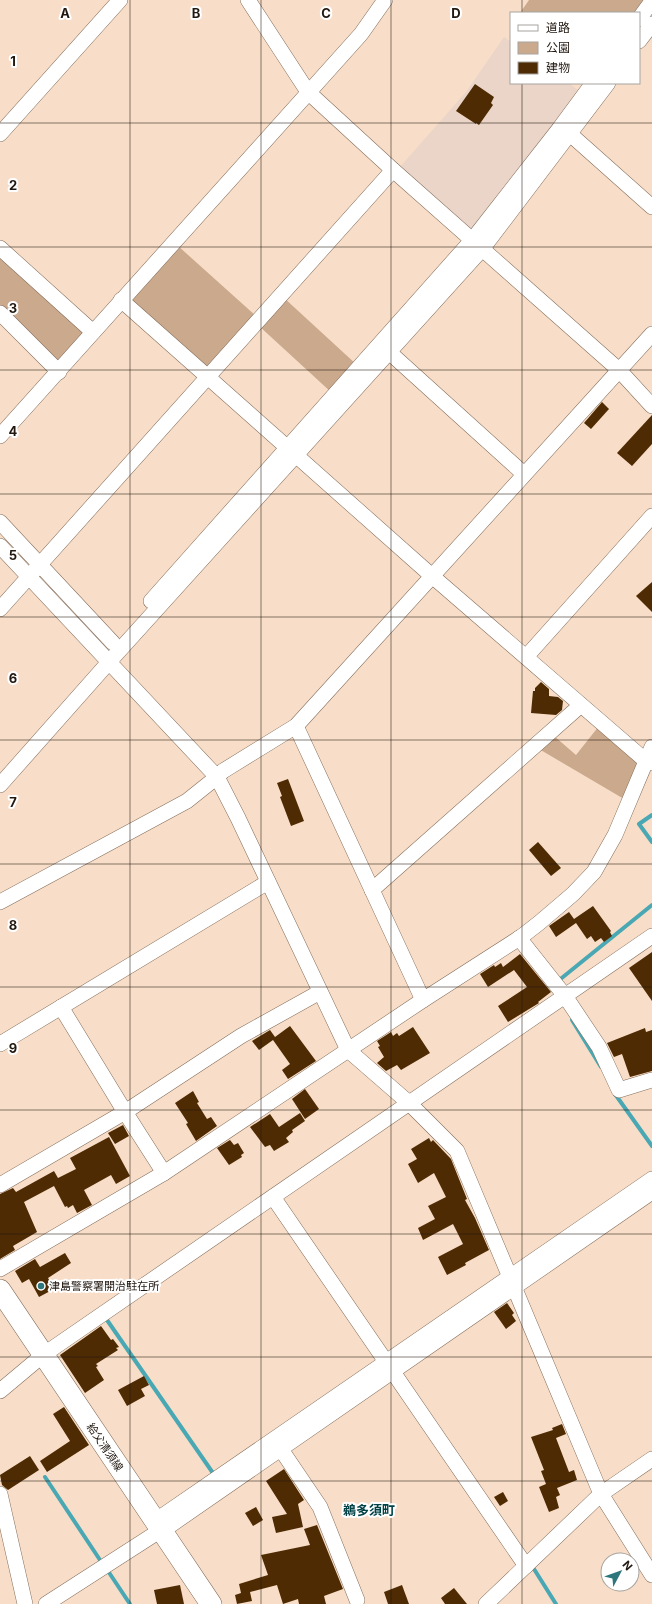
<svg xmlns="http://www.w3.org/2000/svg" width="652" height="1604" font-family="Inter,'Noto Sans JP',sans-serif">
  <style>
    .industrial { fill: #ead5c8 }
    .green { fill: #cba98c }
    .lines { fill: none; stroke-linecap: round; stroke-linejoin: round }
    .stream { stroke: #49a8b3; stroke-width: 4 }
    .building { fill: #4e2b03 }
    .street-casing { stroke: #846d5a; stroke-width: 16 }
    .secondary-casing { stroke: #846d5a; stroke-width: 22 }
    .street { stroke: #fff; stroke-width: 15 }
    .secondary { stroke: #fff; stroke-width: 21 }
    .grid { fill: none; stroke: #211810; stroke-width: 1; stroke-opacity: 0.55 }
    .poi-dot { fill: #2d767c; stroke: #fff; stroke-width: 1.5 }
    .labels { text-anchor: middle; dominant-baseline: central; stroke-width: 4; stroke-linejoin: round; paint-order: stroke }
    .poi-label { font-size: 11px; fill: #211810; stroke: #fff; text-anchor: start }
    .street-label { font-size: 11px; fill: #211810; stroke: #fff }
    .quarter-label { font-size: 13px; font-weight: bold; fill: #004246; stroke: #fff }
    .grid-label { font-size: 13px; text-anchor: middle; font-weight: bold; fill: #211810; stroke: #fff; stroke-width: 4; stroke-linejoin: round; paint-order: stroke }
  </style>
  <rect width="100%" height="100%" fill="#f8dec8"/>
  <polygon class="industrial" points="504,37 511,42 511,83 568,83 581,92 474,233 399,168 466,92"/>
  <g class="green">
    <polygon points="529,0 649,0 639,13 520,13"/>
    <polygon points="177,245 257,317 205,368 130,301"/>
    <polygon points="0,253 86,329 59,364 0,309"/>
    <polygon points="283,297 357,365 332,393 258,325"/>
    <polygon points="599,726 639,764 624,799 539,749 554,736 576,755"/>
  </g>
  <g class="lines">
    <g class="stream">
      <polyline points="652,815 639,824 652,842"/>
      <polyline points="558,981 652,905"/>
      <polyline points="572,1020 601,1067"/>
      <polyline points="615,1094 652,1146"/>
      <polyline points="107,1320 215,1476"/>
      <polyline points="45,1477 102,1563"/>
      <polyline points="534,1569 556,1604"/>
      <polyline points="108,1571 130,1604"/>
    </g>
  </g>
  <g class="building">
    <polygon points="475,84 494,97 491,103 493,105 479,125 476,123 476,124 456,111"/>
    <polygon points="602,402 609,409 591,429 584,423"/>
    <polygon points="652,415 652,444 632,466 617,453"/>
    <polygon points="652,582 652,612 636,596"/>
    <polygon points="541,682 549,689 549,696 558,697 563,701 562,710 556,715 531,713 533,691 535,691 535,688"/>
    <polygon points="288,779 304,821 291,826 280,797 282,796 277,783"/>
    <polygon points="538,842 561,868 551,876 529,850"/>
    <polygon points="593,906 611,931 610,932 612,936 604,942 601,938 595,942 591,936 587,939 576,923 556,937 549,926 569,912 574,919"/>
    <polygon points="652,952 652,1001 629,968"/>
    <polygon points="520,954 551,992 538,1002 539,1003 508,1022 498,1006 527,987 514,970 488,987 480,974 494,965 495,967 501,963 503,967"/>
    <polygon points="290,1026 316,1061 288,1079 282,1070 290,1064 273,1040 259,1050 252,1041 270,1030 275,1037"/>
    <polygon points="413,1027 430,1053 401,1070 397,1065 386,1071 377,1063 384,1057 378,1047 380,1046 377,1041 391,1032 393,1036 397,1033 399,1036"/>
    <polygon points="645,1028 646,1032 652,1030 652,1071 630,1077 622,1054 614,1057 607,1043"/>
    <polygon points="305,1089 319,1109 305,1119 292,1099"/>
    <polygon points="193,1091 199,1102 197,1103 207,1119 211,1117 217,1126 196,1141 186,1124 188,1123 175,1103"/>
    <polygon points="300,1113 305,1121 292,1130 293,1132 286,1138 289,1142 274,1151 270,1145 265,1147 250,1127 270,1114 279,1127"/>
    <polygon points="123,1125 129,1136 115,1144 108,1133"/>
    <polygon points="109,1137 130,1176 116,1184 111,1175 84,1190 92,1205 77,1213 73,1205 68,1208 67,1206 65,1207 54,1186 24,1202 37,1232 13,1246 15,1250 0,1259 0,1194 13,1188 16,1192 54,1171 58,1178 76,1169 70,1158"/>
    <polygon points="429,1138 431,1142 433,1140 451,1159 467,1199 465,1200 475,1218 489,1250 465,1263 466,1265 447,1275 438,1257 463,1244 453,1224 423,1240 418,1228 435,1219 428,1206 446,1197 434,1173 418,1183 408,1164 417,1159 411,1149"/>
    <polygon points="230,1140 234,1145 238,1143 244,1153 241,1155 242,1157 229,1165 217,1148"/>
    <polygon points="65,1253 71,1263 48,1278 54,1289 39,1297 29,1279 22,1283 15,1271 35,1259 40,1267"/>
    <polygon points="507,1303 514,1313 512,1315 516,1321 506,1329 494,1312"/>
    <polygon points="101,1326 111,1340 113,1339 119,1347 116,1348 118,1350 96,1364 98,1366 96,1367 104,1380 85,1393 60,1355"/>
    <polygon points="144,1376 149,1385 141,1389 145,1396 127,1406 118,1390"/>
    <polygon points="64,1407 89,1445 47,1472 40,1461 70,1441 53,1414"/>
    <polygon points="562,1424 566,1434 556,1438 569,1472 574,1470 577,1480 557,1488 560,1495 556,1497 559,1508 549,1512 539,1487 546,1484 541,1471 544,1470 531,1437 553,1430 552,1428"/>
    <polygon points="30,1456 39,1470 8,1490 2,1485 0,1475"/>
    <polygon points="284,1469 304,1500 298,1504 303,1527 276,1533 272,1517 287,1514 266,1481"/>
    <polygon points="503,1492 508,1501 500,1506 494,1497"/>
    <polygon points="256,1507 263,1520 253,1526 245,1513"/>
    <polygon points="317,1525 343,1589 324,1596 326,1604 299,1604 298,1599 283,1604 277,1585 250,1592 252,1601 237,1604 235,1595 241,1593 239,1584 268,1575 261,1555 310,1545 304,1529"/>
    <polygon points="180,1585 184,1604 157,1604 154,1590"/>
    <polygon points="402,1585 409,1604 388,1604 384,1592"/>
    <polygon points="454,1588 467,1604 445,1604 441,1598"/>
  </g>
  <g class="lines">
    <g class="street-casing">
      <g id="street">
        <polyline points="248,0 308,92 393,170 619,370 652,406"/>
        <polyline points="639,19 652,1"/>
        <polyline points="639,41 652,24"/>
        <polyline points="0,134 120,0"/>
        <polyline points="570,134 652,207"/>
        <polyline points="0,248 93,332"/>
        <polyline points="121,300 432,576 646,761 652,763"/>
        <polyline points="0,313 59,372"/>
        <polyline points="389,352 524,474"/>
        <polyline points="0,436 361,34 385,0"/>
        <polyline points="0,522 113,643"/>
        <polyline points="0,546 217,777 238,818 348,1050 409,1103 457,1151 601,1494 652,1575"/>
        <polyline points="151,601 473,239 559,129 593,83"/>
        <polyline points="0,609 393,170"/>
        <polyline points="526,657 652,516"/>
        <polyline points="296,726 423,1000"/>
        <polyline points="0,785 109,662 483,248 608,83"/>
        <polyline points="372,890 581,705"/>
        <polyline points="0,902 187,801 217,777 223,771 296,726 652,334"/>
        <polyline points="519,938 565,996 599,1047 619,1090 652,1080"/>
        <polyline points="61,1007 125,1112 164,1173"/>
        <polyline points="0,1044 268,882"/>
        <polyline points="0,1185 125,1112 241,1036 320,992"/>
        <polyline points="273,1197 526,1566"/>
        <polyline points="0,1269 164,1173 423,1000 521,937 539,923 573,894 594,872 615,835 652,747"/>
        <polyline points="0,1391 43,1355 652,936"/>
        <polyline points="276,1442 320,1507 357,1600"/>
        <polyline points="0,1494 25,1604"/>
        <polyline points="155,1521 652,1179"/>
        <polyline points="162,1531 652,1192"/>
        <polyline points="46,1604 161,1530"/>
        <polyline points="486,1604 601,1494 652,1459"/>
      </g>
    </g>
    <g class="secondary-casing">
      <polyline id="secondary" points="0,1290 211,1604"/>
    </g>
    <use href="#street" class="street"/>
    <use href="#secondary" class="secondary"/>
  </g>
  <path class="grid" d="M130,0V1604M261,0V1604M391,0V1604M522,0V13M522,83V1604M0,123H652M0,247H652M0,370H652M0,494H652M0,617H652M0,740H652M0,864H652M0,987H652M0,1110H652M0,1234H652M0,1357H652M0,1481H652"/>
  <circle class="poi-dot" cx="41" cy="1286" r="4"/>
  <g class="labels">
    <g class="poi-label">
      <text x="49" y="1286">津島警察署開治駐在所</text>
    </g>
    <g class="street-label">
      <text transform="translate(105 1447) rotate(56)">給父清須線</text>
    </g>
    <g class="quarter-label">
      <text x="369" y="1510">鵜多須町</text>
    </g>
  </g>
  <g class="grid-label">
    <text x="65" y="18">A</text>
    <text x="196" y="18">B</text>
    <text x="326" y="18">C</text>
    <text x="456" y="18">D</text>
    <text x="13" y="66">1</text>
    <text x="13" y="190">2</text>
    <text x="13" y="313">3</text>
    <text x="13" y="436">4</text>
    <text x="13" y="560">5</text>
    <text x="13" y="683">6</text>
    <text x="13" y="807">7</text>
    <text x="13" y="930">8</text>
    <text x="13" y="1053">9</text>
  </g>
  <rect x="510" y="12" width="130" height="72" fill="#ffffff" stroke="#a6a39f"/>
  <rect x="518" y="25" width="20" height="6" fill="#ffffff" stroke="#a6a39f"/>
  <text x="546" y="32" font-size="12" fill="#211810">道路</text>
  <rect x="518" y="42" width="20" height="12" fill="#cba98c" stroke="#a6a39f"/>
  <text x="546" y="52" font-size="12" fill="#211810">公園</text>
  <rect x="518" y="62" width="20" height="12" fill="#4e2b03" stroke="#a6a39f"/>
  <text x="546" y="72" font-size="12" fill="#211810">建物</text>
  <g transform="translate(620 1572) rotate(49)"><circle r="19" fill="#ffffff" stroke="#a6a39f"/>
  <path d="M0-3L7 15L0 10L-7 15Z" fill="#2d767c"/>
  <text y="-6" font-size="11" font-weight="bold" text-anchor="middle" fill="#211810">N</text>
  </g>
</svg>
